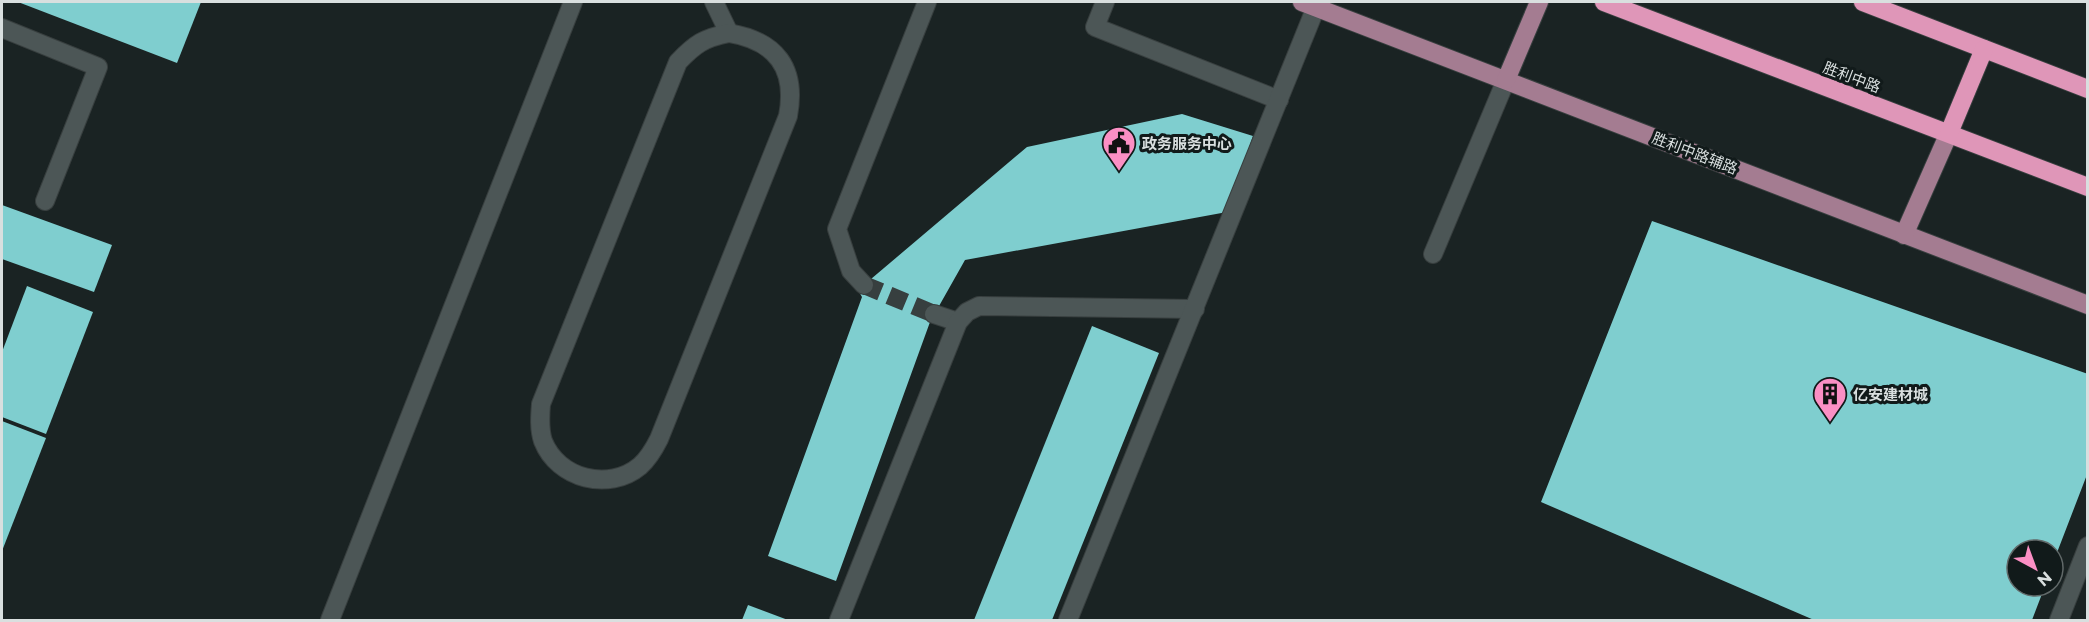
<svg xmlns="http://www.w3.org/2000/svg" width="2089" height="622" font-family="Montserrat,'Noto Sans SC',sans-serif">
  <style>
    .building { fill: #7fcecf }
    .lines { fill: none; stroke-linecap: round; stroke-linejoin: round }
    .minor-tunnel { stroke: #373f3f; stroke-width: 18; stroke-dasharray: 18 9; stroke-linecap: butt }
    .minor-casing { stroke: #383f3f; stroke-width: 20 }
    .major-casing { stroke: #383f3f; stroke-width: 20 }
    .highway-casing { stroke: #383f3f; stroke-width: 20 }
    .minor { stroke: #4c5656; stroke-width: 18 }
    .major { stroke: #a47c91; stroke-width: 18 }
    .highway { stroke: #df96b8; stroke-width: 18 }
    .labels { text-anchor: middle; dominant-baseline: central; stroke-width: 6; stroke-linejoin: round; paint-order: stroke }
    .street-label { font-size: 15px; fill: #d9dfdf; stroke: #111a1a }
    .poi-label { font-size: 15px; font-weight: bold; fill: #d9dfdf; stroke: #111a1a; text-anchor: start }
  </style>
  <rect width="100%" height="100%" fill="#1a2323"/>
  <g class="building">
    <polygon points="18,2 201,2 177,63"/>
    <polygon points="1182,114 1253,136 1227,212 965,260 930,322 836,581 768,556 862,297 858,290 1027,147"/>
    <polygon points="2,205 112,245 94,292 2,259"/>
    <polygon points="1652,221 2088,374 2088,472 2053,563 2053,550 2017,550 2017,586 2045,586 2032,620 1814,620 1541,502"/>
    <polygon points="27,286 93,312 46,434 2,417 2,352"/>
    <polygon points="1092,326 1159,353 1052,620 974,620"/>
    <polygon points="2,421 46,438 2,551"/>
    <polygon points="748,605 788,620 742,620"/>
  </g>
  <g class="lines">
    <polyline class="minor-tunnel" points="864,285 934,314"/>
    <g class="minor-casing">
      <g id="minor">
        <polyline points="714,2 729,33"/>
        <polyline points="1105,2 1095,27 1279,100"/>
        <polyline points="2,28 98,67 45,201"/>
        <path d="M729,33C776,41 797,68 788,116L659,439C654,449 649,458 640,466C609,492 558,479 543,441C539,429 540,416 541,404L678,62C695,44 704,38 729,33Z"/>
        <polyline points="1433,254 1506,80"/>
        <polyline points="864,285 851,271 837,229 927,2"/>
        <polyline points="934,314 958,322"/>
        <polyline points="330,620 573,2"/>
        <polyline points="839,620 958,322 967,312 979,306 1195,309"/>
        <polyline points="1068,620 1316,7"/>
        <polyline points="2059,620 2088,546"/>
      </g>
    </g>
    <g class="major-casing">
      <g id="major">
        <polyline points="1302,2 2088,305"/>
        <polyline points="1506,80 1539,2"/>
        <polyline points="1904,235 1949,133"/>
      </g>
    </g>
    <g class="highway-casing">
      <g id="highway">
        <polyline points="1604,2 2088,187"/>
        <polyline points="1863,2 2088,89"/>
        <polyline points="1949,133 1984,49"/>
      </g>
    </g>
    <use href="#minor" class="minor"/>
    <use href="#major" class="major"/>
    <use href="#highway" class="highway"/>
  </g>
  <defs>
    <g id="civic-pin" transform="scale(1.725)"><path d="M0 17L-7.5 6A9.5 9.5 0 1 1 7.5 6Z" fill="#fb8fc4" stroke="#111a1a"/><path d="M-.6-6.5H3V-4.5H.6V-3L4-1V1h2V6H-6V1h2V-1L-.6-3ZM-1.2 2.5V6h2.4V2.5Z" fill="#111"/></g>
    <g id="building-pin" transform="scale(1.725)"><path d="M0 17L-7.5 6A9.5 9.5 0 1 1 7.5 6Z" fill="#fb8fc4" stroke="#111a1a"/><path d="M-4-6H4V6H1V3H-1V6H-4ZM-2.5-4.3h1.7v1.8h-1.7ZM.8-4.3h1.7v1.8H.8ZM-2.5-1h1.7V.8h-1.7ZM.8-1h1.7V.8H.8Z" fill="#111"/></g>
  </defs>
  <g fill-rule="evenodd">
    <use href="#civic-pin" x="1119" y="143"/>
    <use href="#building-pin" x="1830" y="394"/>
  </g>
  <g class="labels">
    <g class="street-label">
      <text transform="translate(1852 77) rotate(21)">胜利中路</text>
      <text transform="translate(1695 153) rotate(21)">胜利中路辅路</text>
    </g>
    <g class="poi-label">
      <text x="1142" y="143">政务服务中心</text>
      <text x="1853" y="394">亿安建材城</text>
    </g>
  </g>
  <rect width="2089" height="622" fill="none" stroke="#d9dfdf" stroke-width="6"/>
  <g transform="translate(2035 568) rotate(139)"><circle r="28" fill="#111a1a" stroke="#616969" stroke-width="1.5"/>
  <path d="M0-4.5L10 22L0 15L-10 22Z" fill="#fb8fc4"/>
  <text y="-9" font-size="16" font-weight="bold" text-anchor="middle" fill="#d9dfdf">N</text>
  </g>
</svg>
